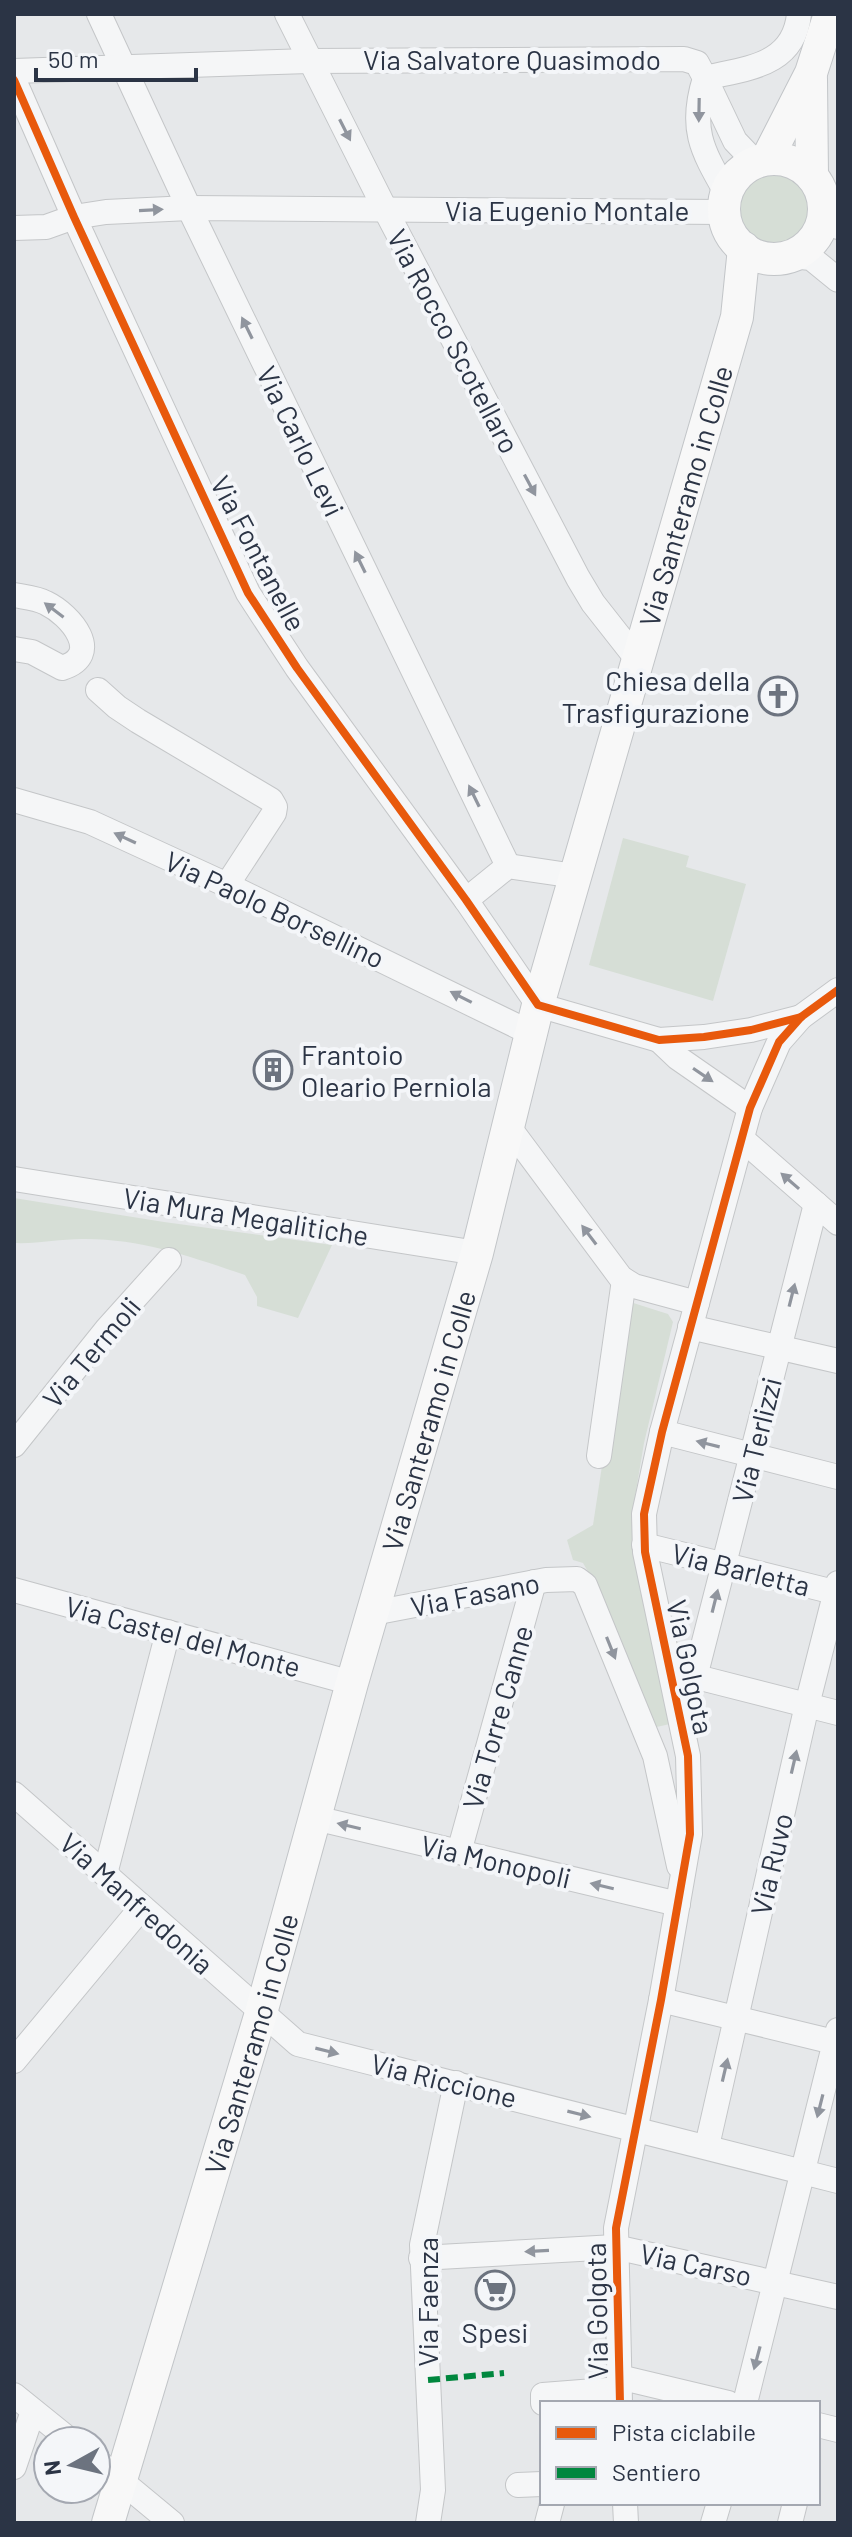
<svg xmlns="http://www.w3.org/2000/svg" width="852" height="2537" font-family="Barlow,sans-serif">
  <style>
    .green { fill: #d6ded6 }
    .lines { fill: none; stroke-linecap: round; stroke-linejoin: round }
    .minor-casing { stroke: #c4c6c8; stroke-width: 26 }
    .major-casing { stroke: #c2c5c8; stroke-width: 34 }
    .minor { stroke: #f5f6f7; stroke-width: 24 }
    .major { stroke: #f8f8f8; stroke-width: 32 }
    .quiet { stroke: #00873e; stroke-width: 6; stroke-dasharray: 12 6; stroke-linecap: butt }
    .cycleway-casing { stroke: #f4f6f9; stroke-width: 13 }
    .cycleway { stroke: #e8590c; stroke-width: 8 }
    .oneway { fill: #90959e }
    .labels { text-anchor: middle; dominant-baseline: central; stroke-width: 8; stroke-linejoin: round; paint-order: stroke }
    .street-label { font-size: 28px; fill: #2b3445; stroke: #f4f6f9 }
    .poi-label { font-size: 28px; fill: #2b3445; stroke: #f4f6f9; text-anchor: end }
  </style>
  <rect width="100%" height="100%" fill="#e6e8ea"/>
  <g class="green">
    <circle cx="774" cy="209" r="35"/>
    <polygon points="623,838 689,856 686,867 746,884 713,1001 589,965"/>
    <path d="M14,1198L164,1222L332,1245L298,1318L257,1306V1297L245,1275C192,1257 139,1238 82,1239C59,1239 38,1244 14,1243Z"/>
    <polygon points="627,1301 668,1314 673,1322 644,1443 633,1509 632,1547 670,1724 652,1728 594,1582 583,1563 573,1560 567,1540 593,1525"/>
  </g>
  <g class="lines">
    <g class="minor-casing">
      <g id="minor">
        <polyline points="99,14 189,208 508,866"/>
        <polyline points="287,14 385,209 578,578 593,603 637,659"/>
        <path d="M14,71L309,61L684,59L697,63L705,78C747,68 794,66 799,14"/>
        <polyline points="14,80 74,217 248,593 297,668 466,900 538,1005 659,1040 704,1037 751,1030 801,1017"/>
        <path d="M727,194C702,150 689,129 705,78L735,141L756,163"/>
        <polyline points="824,202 838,227"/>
        <polyline points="14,228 46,227 74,217 106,212 189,208 725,212"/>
        <polyline points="790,256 811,258 838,280"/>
        <path d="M14,595C24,597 37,598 46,603C71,615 104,655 62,668L32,652L14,649"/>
        <polyline points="98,690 117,707 138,721 271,800 275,807 274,813 227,885"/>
        <polyline points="14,800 90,822 227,885 531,1033"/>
        <polyline points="466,900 508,866 575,876"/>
        <polyline points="659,1040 678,1058 750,1108"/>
        <polyline points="508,1126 621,1278 634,1286 697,1303"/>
        <polyline points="742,1139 838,1223"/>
        <polyline points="14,1179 477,1253"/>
        <polyline points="690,1327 838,1361"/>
        <polyline points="662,1432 838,1477"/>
        <polyline points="14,1445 107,1329 169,1260"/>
        <polyline points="599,1456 624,1280"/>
        <polyline points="644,1545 838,1593"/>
        <polyline points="14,1590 352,1683"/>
        <polyline points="373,1613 546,1580 577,1579 585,1585 655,1756 679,1866"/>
        <polyline points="681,1673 838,1713"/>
        <polyline points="695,1677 816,1204"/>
        <polyline points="14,1794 298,2044 838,2181"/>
        <polyline points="315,1818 678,1904"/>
        <polyline points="459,1852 534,1582"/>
        <polyline points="105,1874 168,1632"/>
        <polyline points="661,2000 838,2043"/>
        <polyline points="14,2061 142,1907"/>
        <polyline points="707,2146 807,1705 838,1583"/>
        <polyline points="421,2258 615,2247 838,2297"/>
        <polyline points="619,2377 728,2403"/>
        <polyline points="14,2395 71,2441"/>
        <polyline points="543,2403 543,2395 620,2389"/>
        <polyline points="620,2403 616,2228 661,2000 690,1834 688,1756 645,1552 644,1514 662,1432 750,1108 779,1042 801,1017 838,990"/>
        <polyline points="745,2403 838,2030"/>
        <polyline points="818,2425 838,2430"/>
        <polyline points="96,2460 172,2523"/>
        <polyline points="14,2467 33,2411"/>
        <polyline points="518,2485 542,2484"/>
        <polyline points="625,2503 626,2523"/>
        <polyline points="428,2523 433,2490 422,2245 456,2083"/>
        <polyline points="547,2523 552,2504"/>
        <polyline points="713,2523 719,2503"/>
        <polyline points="790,2523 795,2503"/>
      </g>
    </g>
    <g class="major-casing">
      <g id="major">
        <polyline points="811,79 812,176"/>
        <polyline points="767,159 811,73 830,14"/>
        <circle cx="774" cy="209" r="50"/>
        <path id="s1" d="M108,2523L261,2013L352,1683L477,1253L538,1005L737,317L744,248"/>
      </g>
    </g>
    <use href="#minor" class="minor"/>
    <use href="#major" class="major"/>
    <polyline class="quiet" points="428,2380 504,2373"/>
    <g class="cycleway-casing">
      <g id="cycleway">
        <polyline points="14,80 74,217 248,593 297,668 466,900 538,1005 659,1040 704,1037 751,1030 801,1017"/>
        <polyline points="620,2403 616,2228 661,2000 690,1834 688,1756 645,1552 644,1514 662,1432 750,1108 779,1042 801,1017 838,990"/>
      </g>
    </g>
    <use href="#cycleway" class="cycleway"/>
  </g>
  <defs><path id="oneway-solid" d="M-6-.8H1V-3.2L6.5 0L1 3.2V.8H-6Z" transform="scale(2)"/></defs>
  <g class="oneway">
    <use href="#oneway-solid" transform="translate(699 110) rotate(91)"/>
    <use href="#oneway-solid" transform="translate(345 130) rotate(63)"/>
    <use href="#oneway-solid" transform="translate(151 210) rotate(-3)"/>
    <use href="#oneway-solid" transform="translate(247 328) rotate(-116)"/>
    <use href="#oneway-solid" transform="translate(530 485) rotate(62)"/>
    <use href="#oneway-solid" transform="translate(360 562) rotate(-116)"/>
    <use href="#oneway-solid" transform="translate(54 610) rotate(-143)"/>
    <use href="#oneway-solid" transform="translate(474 796) rotate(-116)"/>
    <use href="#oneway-solid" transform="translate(125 838) rotate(-155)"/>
    <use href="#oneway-solid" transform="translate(461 997) rotate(-153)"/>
    <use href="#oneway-solid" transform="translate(703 1075) rotate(34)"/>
    <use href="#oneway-solid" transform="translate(790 1181) rotate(-139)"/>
    <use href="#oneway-solid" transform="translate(589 1235) rotate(-127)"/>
    <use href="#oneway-solid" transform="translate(792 1295) rotate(-76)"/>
    <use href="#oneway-solid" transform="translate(708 1444) rotate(-166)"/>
    <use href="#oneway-solid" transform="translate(715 1601) rotate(-76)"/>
    <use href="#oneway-solid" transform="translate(611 1648) rotate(68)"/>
    <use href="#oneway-solid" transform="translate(794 1762) rotate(-77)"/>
    <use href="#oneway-solid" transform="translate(349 1826) rotate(-167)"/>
    <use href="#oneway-solid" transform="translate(602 1886) rotate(-167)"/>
    <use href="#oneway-solid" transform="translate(327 2051) rotate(14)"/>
    <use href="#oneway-solid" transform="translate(725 2070) rotate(-77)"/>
    <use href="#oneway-solid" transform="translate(820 2106) rotate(104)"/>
    <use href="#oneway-solid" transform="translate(579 2114) rotate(14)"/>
    <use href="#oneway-solid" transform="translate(537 2251) rotate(177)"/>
    <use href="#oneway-solid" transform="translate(757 2358) rotate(105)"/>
  </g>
  <defs>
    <g id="church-ring" transform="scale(2)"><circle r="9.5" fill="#f4f6f9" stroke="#6c737f" stroke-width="1.5"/><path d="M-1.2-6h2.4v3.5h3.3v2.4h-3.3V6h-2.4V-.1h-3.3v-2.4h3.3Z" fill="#6c737f"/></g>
    <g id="building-ring" transform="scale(2)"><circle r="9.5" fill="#f4f6f9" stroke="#6c737f" stroke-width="1.5"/><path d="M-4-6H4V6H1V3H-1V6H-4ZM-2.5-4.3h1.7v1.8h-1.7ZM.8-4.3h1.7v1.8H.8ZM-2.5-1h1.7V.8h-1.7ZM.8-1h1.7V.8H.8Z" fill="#6c737f"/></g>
    <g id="supermarket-ring" transform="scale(2)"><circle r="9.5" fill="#f4f6f9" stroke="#6c737f" stroke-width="1.5"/><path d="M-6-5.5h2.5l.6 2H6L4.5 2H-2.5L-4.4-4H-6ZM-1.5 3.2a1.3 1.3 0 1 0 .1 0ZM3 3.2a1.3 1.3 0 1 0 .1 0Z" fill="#6c737f"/></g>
  </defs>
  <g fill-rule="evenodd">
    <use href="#church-ring" x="778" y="696"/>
    <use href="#building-ring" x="273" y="1070"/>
    <use href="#supermarket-ring" x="495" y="2290"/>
  </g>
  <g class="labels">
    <g class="street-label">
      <text x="512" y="59">Via Salvatore Quasimodo</text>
      <text x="567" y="210">Via Eugenio Montale</text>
      <text transform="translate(454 341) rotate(62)">Via Rocco Scotellaro</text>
      <text transform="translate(301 441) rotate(64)">Via Carlo Levi</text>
      <text stroke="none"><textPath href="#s1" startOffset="2108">Via Santeramo in Colle</textPath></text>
      <text transform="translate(259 553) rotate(62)">Via Fontanelle</text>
      <text transform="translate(275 909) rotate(25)">Via Paolo Borsellino</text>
      <text transform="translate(246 1216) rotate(9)">Via Mura Megalitiche</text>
      <text transform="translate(91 1352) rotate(-50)">Via Termoli</text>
      <text stroke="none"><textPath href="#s1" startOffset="1148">Via Santeramo in Colle</textPath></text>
      <text transform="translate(756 1440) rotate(-76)">Via Terlizzi</text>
      <text transform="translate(741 1569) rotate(14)">Via Barletta</text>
      <text transform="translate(475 1594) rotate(-11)">Via Fasano</text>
      <text transform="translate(183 1636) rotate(15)">Via Castel del Monte</text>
      <text transform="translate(691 1667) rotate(78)">Via Golgota</text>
      <text transform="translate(497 1717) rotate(-74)">Via Torre Canne</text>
      <text transform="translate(496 1861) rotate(13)">Via Monopoli</text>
      <text transform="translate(771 1864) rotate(-77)">Via Ruvo</text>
      <text transform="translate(137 1903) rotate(42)">Via Manfredonia</text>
      <text stroke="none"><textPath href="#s1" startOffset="500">Via Santeramo in Colle</textPath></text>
      <text transform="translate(444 2080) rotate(14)">Via Riccione</text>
      <text transform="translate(696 2264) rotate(12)">Via Carso</text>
      <text transform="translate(427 2302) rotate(-90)">Via Faenza</text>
      <text transform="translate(596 2311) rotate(-91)">Via Golgota</text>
    </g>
    <g class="poi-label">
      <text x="750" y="680">Chiesa della<tspan x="750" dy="32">Trasfigurazione</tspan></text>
      <text x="301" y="1054" text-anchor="start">Frantoio<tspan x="301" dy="32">Oleario Perniola</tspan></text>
      <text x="495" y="2332" text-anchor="middle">Spesi</text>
    </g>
  </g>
  <rect width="852" height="2537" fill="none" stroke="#2b3445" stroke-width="32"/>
  <rect x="540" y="2401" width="280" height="104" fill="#f4f6f9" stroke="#a4a8b1" stroke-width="2"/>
  <rect x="556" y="2427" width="40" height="12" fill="#e8590c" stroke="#a4a8b1" stroke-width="2"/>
  <text x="612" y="2441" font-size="24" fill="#2b3445">Pista ciclabile</text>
  <rect x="556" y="2467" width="40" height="12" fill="#00873e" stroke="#a4a8b1" stroke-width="2"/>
  <text x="612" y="2481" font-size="24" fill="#2b3445">Sentiero</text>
  <g transform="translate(72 2465) rotate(262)"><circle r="38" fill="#f4f6f9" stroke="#a4a8b1" stroke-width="2"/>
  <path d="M0-6L14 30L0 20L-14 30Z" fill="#6c737f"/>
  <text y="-12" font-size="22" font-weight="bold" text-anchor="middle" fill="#2b3445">N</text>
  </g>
  <path d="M36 68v12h160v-12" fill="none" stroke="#2b3445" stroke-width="4"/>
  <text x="48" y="68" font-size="24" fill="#2b3445" stroke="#f4f6f9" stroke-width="6" paint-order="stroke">50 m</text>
</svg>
